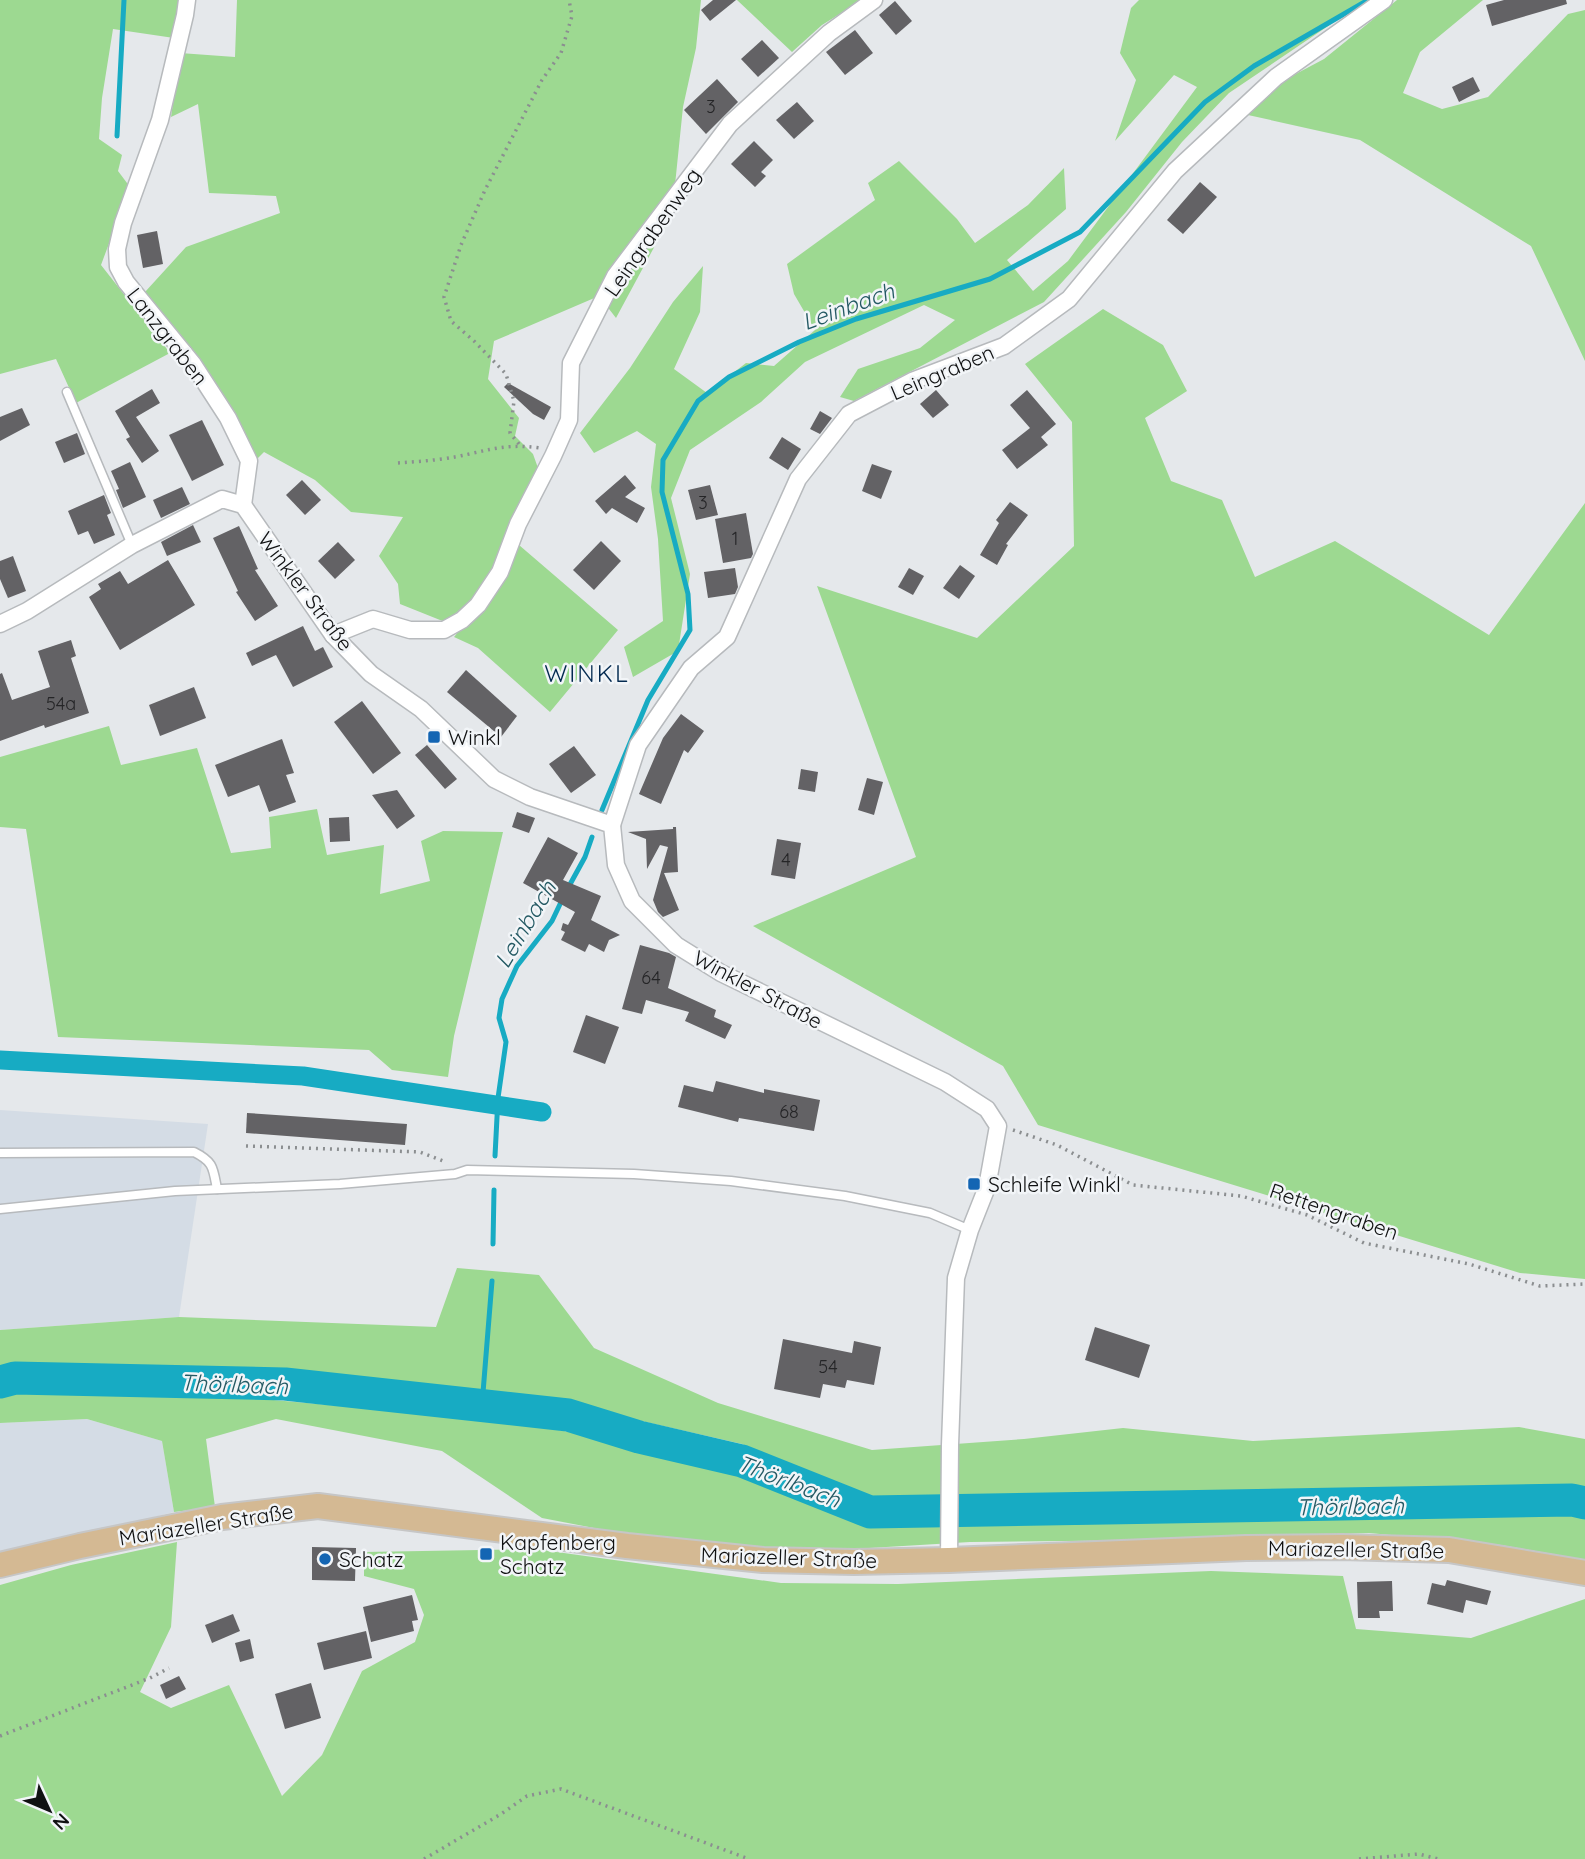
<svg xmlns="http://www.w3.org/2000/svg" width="1585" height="1859" font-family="Quicksand,sans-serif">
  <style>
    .built { fill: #d4dce5 }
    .green { fill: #9dd991 }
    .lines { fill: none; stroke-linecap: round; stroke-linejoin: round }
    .stream { stroke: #17abc3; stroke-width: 5 }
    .canal { stroke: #17abc3; stroke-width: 19 }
    .river { stroke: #17abc3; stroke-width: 33 }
    .building { fill: #636265 }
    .service-casing { stroke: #b7babd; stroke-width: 11 }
    .minor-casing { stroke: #b7babd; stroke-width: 19 }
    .primary-casing { stroke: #c6c6c6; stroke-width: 28 }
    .path { stroke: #8b8e90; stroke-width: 3.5; stroke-dasharray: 2 5; stroke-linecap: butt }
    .service { stroke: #fff; stroke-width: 8 }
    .minor { stroke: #fff; stroke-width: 16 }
    .primary { stroke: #d4b993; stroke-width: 24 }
    .poi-dot { fill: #1365b3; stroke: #f2f5f8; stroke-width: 2.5 }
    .labels { text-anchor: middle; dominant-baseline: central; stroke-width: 5; stroke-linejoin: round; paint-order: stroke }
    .number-label { font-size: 18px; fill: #252527 }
    .street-label { font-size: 21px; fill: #101112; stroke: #f2f5f8 }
    .poi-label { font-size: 21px; fill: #101112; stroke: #f2f5f8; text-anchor: start }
    .water-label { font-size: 23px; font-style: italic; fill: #255a64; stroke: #f2f5f8 }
    .quarter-label { font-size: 24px; letter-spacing: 2px; fill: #042a50; stroke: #f2f5f8 }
  </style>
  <rect width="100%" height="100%" fill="#e5e8eb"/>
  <g class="built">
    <polygon points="0,1110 208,1124 179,1317 0,1330"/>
    <polygon points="87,1419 162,1441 174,1512 0,1556 0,1423"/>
  </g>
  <g class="green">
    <polygon points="0,0 181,0 174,38 113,29 102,98 99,139 122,155 118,171 130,187 101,265 170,353 76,403 56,359 0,374"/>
    <polygon points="237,0 701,0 696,48 683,107 672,214 616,318 599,296 494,341 488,379 519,418 515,436 533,454 538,468 491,575 464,612 445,622 400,604 398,584 379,556 403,517 351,512 315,480 264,452 256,460 232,409 189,346 145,292 186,247 280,213 276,196 209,193 198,104 171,117 180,53 235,57"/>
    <polygon points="737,0 862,0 822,25 792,52"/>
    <polygon points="1139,0 1364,0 1334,22 1229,93 1182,142 1126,212 1044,302 854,401 840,397 858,369 920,348 955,320 924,305 805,362 761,402 690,450 671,498 690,574 678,651 633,677 624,647 663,621 658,539 651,487 656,444 637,431 594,453 580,433 630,368 673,302 703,266 700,312 674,369 707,393 746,363 774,366 815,330 794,294 787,264 875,200 868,183 899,161 957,219 975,243 1028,205 1064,168 1066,209 1007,260 1033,291 1068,261 1197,87 1174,75 1115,141 1136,80 1120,53 1131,8"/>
    <polygon points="1397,0 1483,0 1420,52 1403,93 1442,109 1488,97 1568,14 1585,10 1585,361 1531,246 1360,140 1248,115 1275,85 1324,59"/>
    <polygon points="1103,309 1163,345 1187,391 1145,418 1171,481 1222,500 1255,577 1335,541 1489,635 1585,503 1585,1279 1520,1273 1038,1125 1003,1066 753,926 916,857 817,586 977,638 1074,546 1072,422 1025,364"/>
    <polygon points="519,545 618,630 550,712 478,648 454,637 504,577"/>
    <polygon points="109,726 121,765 197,748 231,853 271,848 269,817 317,809 327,855 384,845 380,894 430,881 421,841 443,831 503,832 454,1036 448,1077 392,1070 369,1050 58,1037 26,829 0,827 0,757"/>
    <polygon points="457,1268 539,1275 594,1348 718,1403 872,1450 1024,1439 1123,1428 1253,1441 1519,1427 1585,1439 1585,1494 1503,1488 866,1501 742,1444 567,1404 439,1387 189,1368 14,1368 0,1371 0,1330 179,1317 436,1327"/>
    <polygon points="184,1392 518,1422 692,1456 870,1519 990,1520 1534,1512 1585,1517 1585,1560 1501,1545 1369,1533 1158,1540 970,1542 786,1553 677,1544 542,1518 442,1451 276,1419 206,1439 215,1507 174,1512 162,1441 87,1419 0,1423 0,1394"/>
    <polygon points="177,1542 171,1627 140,1692 171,1708 229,1685 282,1796 322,1755 362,1671 415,1642 424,1615 414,1589 364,1576 364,1552 535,1549 781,1583 898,1584 1211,1571 1343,1576 1356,1629 1471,1638 1585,1599 1585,1859 0,1859 0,1585 71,1565"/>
  </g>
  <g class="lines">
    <g class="stream">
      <polyline points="117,136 124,0"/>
      <polyline points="602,810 648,700 690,630 688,594 662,492 663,460 698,401 729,377 799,342 856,319 990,279 1080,232 1205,102 1254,66 1368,0"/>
      <polyline points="568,888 585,857 592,837"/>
      <polyline points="495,1156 498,1098 506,1042 499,1018 502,999 517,966 552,921 562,900"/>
      <polyline points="493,1244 494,1190"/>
      <polyline points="482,1405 492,1281"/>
    </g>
    <polyline class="canal" points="0,1060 303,1076 542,1112"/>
    <polyline class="river" points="0,1382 15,1378 285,1384 568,1415 639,1437 742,1461 870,1512 1572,1500 1585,1503"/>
  </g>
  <g class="building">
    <polygon points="713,0 736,0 710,21 701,10"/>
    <polygon points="1504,0 1566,0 1567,4 1492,26 1486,5"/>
    <polygon points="895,1 912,21 896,35 879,15"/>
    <polygon points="855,30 873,53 845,75 826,52"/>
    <polygon points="762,40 779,58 758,77 741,59"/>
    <polygon points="1473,77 1480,91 1459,102 1452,87"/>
    <polygon points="717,79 738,102 706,134 684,110"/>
    <polygon points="797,102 814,121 794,139 776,120"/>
    <polygon points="754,141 773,160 761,172 766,176 755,187 731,164"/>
    <polygon points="1200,182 1217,197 1183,234 1167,220"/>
    <polygon points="157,231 163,264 143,268 137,235"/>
    <polygon points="508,383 551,407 544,420 533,414 504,387"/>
    <polygon points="152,389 160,403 136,417 159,451 142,463 126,439 130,437 115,411"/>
    <polygon points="936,390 949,405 933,418 920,404"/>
    <polygon points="1027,390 1056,424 1041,437 1048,445 1017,469 1002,450 1030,428 1010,405"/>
    <polygon points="22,408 30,425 0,441 0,417"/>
    <polygon points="820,411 832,418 820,434 810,429"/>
    <polygon points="202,420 224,465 192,481 169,435"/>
    <polygon points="77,433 85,454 64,463 55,442"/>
    <polygon points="782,437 801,449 788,470 769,458"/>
    <polygon points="130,462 146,497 123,508 116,490 119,489 111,471"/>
    <polygon points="872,464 892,471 881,499 862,491"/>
    <polygon points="625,475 636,488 625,497 645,508 637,523 612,508 606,514 595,501"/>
    <polygon points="302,480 321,500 305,515 286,495"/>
    <polygon points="710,485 718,515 696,520 688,490"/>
    <polygon points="182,487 190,504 161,518 153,500"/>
    <polygon points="104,495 111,513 107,515 115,535 94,544 88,531 78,535 68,511"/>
    <polygon points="1010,502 1028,515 1006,544 1008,545 997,565 980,555 999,523 996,520"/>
    <polygon points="746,513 753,554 751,558 723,563 715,519"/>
    <polygon points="193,525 201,542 167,556 161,542"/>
    <polygon points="239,526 258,569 255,570 278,606 255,621 236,592 238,591 213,538"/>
    <polygon points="601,541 621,561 594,590 573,570"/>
    <polygon points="338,542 355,560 335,579 318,561"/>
    <polygon points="13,556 26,591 8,598 0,579 0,561"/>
    <polygon points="168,560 195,605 120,650 89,597 101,589 98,584 120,571 128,584"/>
    <polygon points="960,565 975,576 959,599 943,588"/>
    <polygon points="735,568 738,587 735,594 708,598 704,572"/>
    <polygon points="909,568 924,576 913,595 898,587"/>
    <polygon points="303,626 315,651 323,647 333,667 293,687 276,655 252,666 246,653"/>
    <polygon points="71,640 76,656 71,658 89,713 45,728 44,725 0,741 0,674 2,673 12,700 50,687 38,651"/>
    <polygon points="466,670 517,716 501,737 447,692"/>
    <polygon points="194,687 206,718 160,736 149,705"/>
    <polygon points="362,701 401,753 373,774 334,722"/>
    <polygon points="681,714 704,731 688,753 684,750 661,804 639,794 663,738"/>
    <polygon points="282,739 294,773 286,775 296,802 269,812 259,785 228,797 215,765"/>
    <polygon points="427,745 457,779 445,789 415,755"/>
    <polygon points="574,746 596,775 571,793 549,764"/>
    <polygon points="801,769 818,772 815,792 798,789"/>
    <polygon points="867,778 883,782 874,815 858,810"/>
    <polygon points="397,790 415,816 397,829 372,795"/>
    <polygon points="517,812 535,818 529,833 512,827"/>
    <polygon points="349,817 350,841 330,842 329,818"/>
    <polygon points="673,827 676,827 678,872 664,873 679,910 663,917 658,912 653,900 668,847 660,845 647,869 646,839 628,832 673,829"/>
    <polygon points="548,837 578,853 563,880 601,896 591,920 620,935 609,940 604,952 589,944 585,952 561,940 565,932 561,930 563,923 568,925 575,912 523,883"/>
    <polygon points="777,839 801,843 795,879 771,875"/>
    <polygon points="640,945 669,953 676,957 668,988 716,1010 714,1017 732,1025 725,1039 685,1021 689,1012 646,1000 642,1014 622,1009"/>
    <polygon points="586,1015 619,1027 605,1064 573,1052"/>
    <polygon points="716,1081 764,1093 764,1089 820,1100 814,1131 739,1118 738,1122 678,1107 684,1085 713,1092"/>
    <polygon points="247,1113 407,1124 405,1145 246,1133"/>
    <polygon points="1095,1327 1150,1345 1139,1378 1085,1360"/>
    <polygon points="783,1339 852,1353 854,1341 881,1347 874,1385 847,1380 845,1388 823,1384 820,1398 774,1389"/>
    <polygon points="312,1547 356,1548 355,1581 312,1580"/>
    <polygon points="1447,1580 1491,1591 1487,1605 1466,1600 1463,1613 1427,1604 1432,1583 1445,1586"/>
    <polygon points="1392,1581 1393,1611 1379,1611 1380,1618 1358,1618 1357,1582"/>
    <polygon points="412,1595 418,1620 412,1621 414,1631 371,1642 363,1607"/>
    <polygon points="233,1614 240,1631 212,1643 205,1625"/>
    <polygon points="366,1631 372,1658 324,1670 317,1643"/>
    <polygon points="250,1639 254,1658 240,1662 235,1643"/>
    <polygon points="179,1676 186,1689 166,1699 160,1685"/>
    <polygon points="311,1683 321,1718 285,1729 275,1694"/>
  </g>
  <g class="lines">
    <g class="service-casing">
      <g id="service">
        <polyline points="67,392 132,545"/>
        <path d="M0,1153L194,1152C214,1162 213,1168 217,1189"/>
        <polyline points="0,1209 175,1191 340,1184 455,1174 467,1170 634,1174 731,1181 845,1196 930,1213 970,1230"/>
      </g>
    </g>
    <g class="minor-casing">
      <g id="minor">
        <polyline points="187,0 185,15 160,120 123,223 117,249 118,267 126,282 193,364 228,418 249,461 243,505"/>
        <polyline points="0,624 27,611 132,545 222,499 243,505 333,635 371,674 421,709 494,779 530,797 612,825 616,865 632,901 676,945 721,973 945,1082 987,1109 998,1126 987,1187 970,1230 956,1278 950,1445 949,1560"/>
        <polyline points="333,635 373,619 410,630 444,630 462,620 478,605 500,572 518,524 553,456 569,420 571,363 615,276 730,124 829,33 874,0"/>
        <polyline points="612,825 638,745 691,668 727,637 798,479 849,414 912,381 1004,346 1069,299 1175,171 1276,77 1384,0"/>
      </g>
    </g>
    <g class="primary-casing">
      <polyline id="primary" points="0,1565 80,1546 222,1517 318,1506 627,1546 763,1560 854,1562 949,1560 1246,1548 1342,1547 1449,1550 1585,1573"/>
    </g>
    <g class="path">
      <polyline points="519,444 510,433 514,401 506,374 474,341 451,321 444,297 461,245 485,190 542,80 561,53 572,16 569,0"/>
      <path d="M398,463C412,462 427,461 442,459C480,454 500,442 540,448"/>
      <polyline points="1013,1130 1057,1145 1133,1185 1241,1196 1307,1215 1364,1243 1469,1264 1540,1286 1585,1284"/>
      <polyline points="246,1146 420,1152 443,1161"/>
      <polyline points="0,1736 150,1678 169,1668"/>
      <polyline points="424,1859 501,1814 527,1796 561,1789 749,1859"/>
      <polyline points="1359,1859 1419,1854 1438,1859"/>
    </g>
    <use href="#service" class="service"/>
    <use href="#minor" class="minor"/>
    <use href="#primary" class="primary"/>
  </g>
  <g class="poi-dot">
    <rect x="427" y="730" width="14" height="14" rx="3.5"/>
    <rect x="967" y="1177" width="14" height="14" rx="3.5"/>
    <rect x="479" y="1547" width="14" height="14" rx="3.5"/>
    <circle cx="325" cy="1559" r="7"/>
  </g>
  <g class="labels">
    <g class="number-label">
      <text x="711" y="106">3</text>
      <text x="703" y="502">3</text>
      <text x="735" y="538">1</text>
      <text x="61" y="703">54a</text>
      <text x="786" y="859">4</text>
      <text x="651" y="977">64</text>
      <text x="789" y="1111">68</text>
      <text x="828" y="1366">54</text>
    </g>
    <g class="street-label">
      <text transform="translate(652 232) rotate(-55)">Leingrabenweg</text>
      <text transform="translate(168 336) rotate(52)">Lanzgraben</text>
      <text transform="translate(942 372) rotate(-23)">Leingraben</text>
      <text transform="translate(306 591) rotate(53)">Winkler Straße</text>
      <text transform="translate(758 989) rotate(28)">Winkler Straße</text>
      <text transform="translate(1334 1211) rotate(19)">Rettengraben</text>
      <text transform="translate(206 1524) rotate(-9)">Mariazeller Straße</text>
      <text transform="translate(1356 1549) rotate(1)">Mariazeller Straße</text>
      <text transform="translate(789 1557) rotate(2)">Mariazeller Straße</text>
    </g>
    <g class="poi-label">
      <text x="448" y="737">Winkl</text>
      <text x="988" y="1184">Schleife Winkl</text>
      <text x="500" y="1542">Kapfenberg<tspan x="500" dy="24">Schatz</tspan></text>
      <text x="339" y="1559">Schatz</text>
    </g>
    <g class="water-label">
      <text transform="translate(848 306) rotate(-20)">Leinbach</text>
      <text transform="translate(525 924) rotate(-59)">Leinbach</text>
      <text transform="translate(234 1384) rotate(2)">Thörlbach</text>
      <text transform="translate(789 1481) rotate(21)">Thörlbach</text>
      <text transform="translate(1350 1506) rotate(-1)">Thörlbach</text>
    </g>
    <g class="quarter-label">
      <text x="587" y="673">WINKL</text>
    </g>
  </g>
  <g transform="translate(49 1810) rotate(134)" stroke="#f2f5f8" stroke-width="5" paint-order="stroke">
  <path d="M0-5L12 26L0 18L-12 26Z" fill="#101112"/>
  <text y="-10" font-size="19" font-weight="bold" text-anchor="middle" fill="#101112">N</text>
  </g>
</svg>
